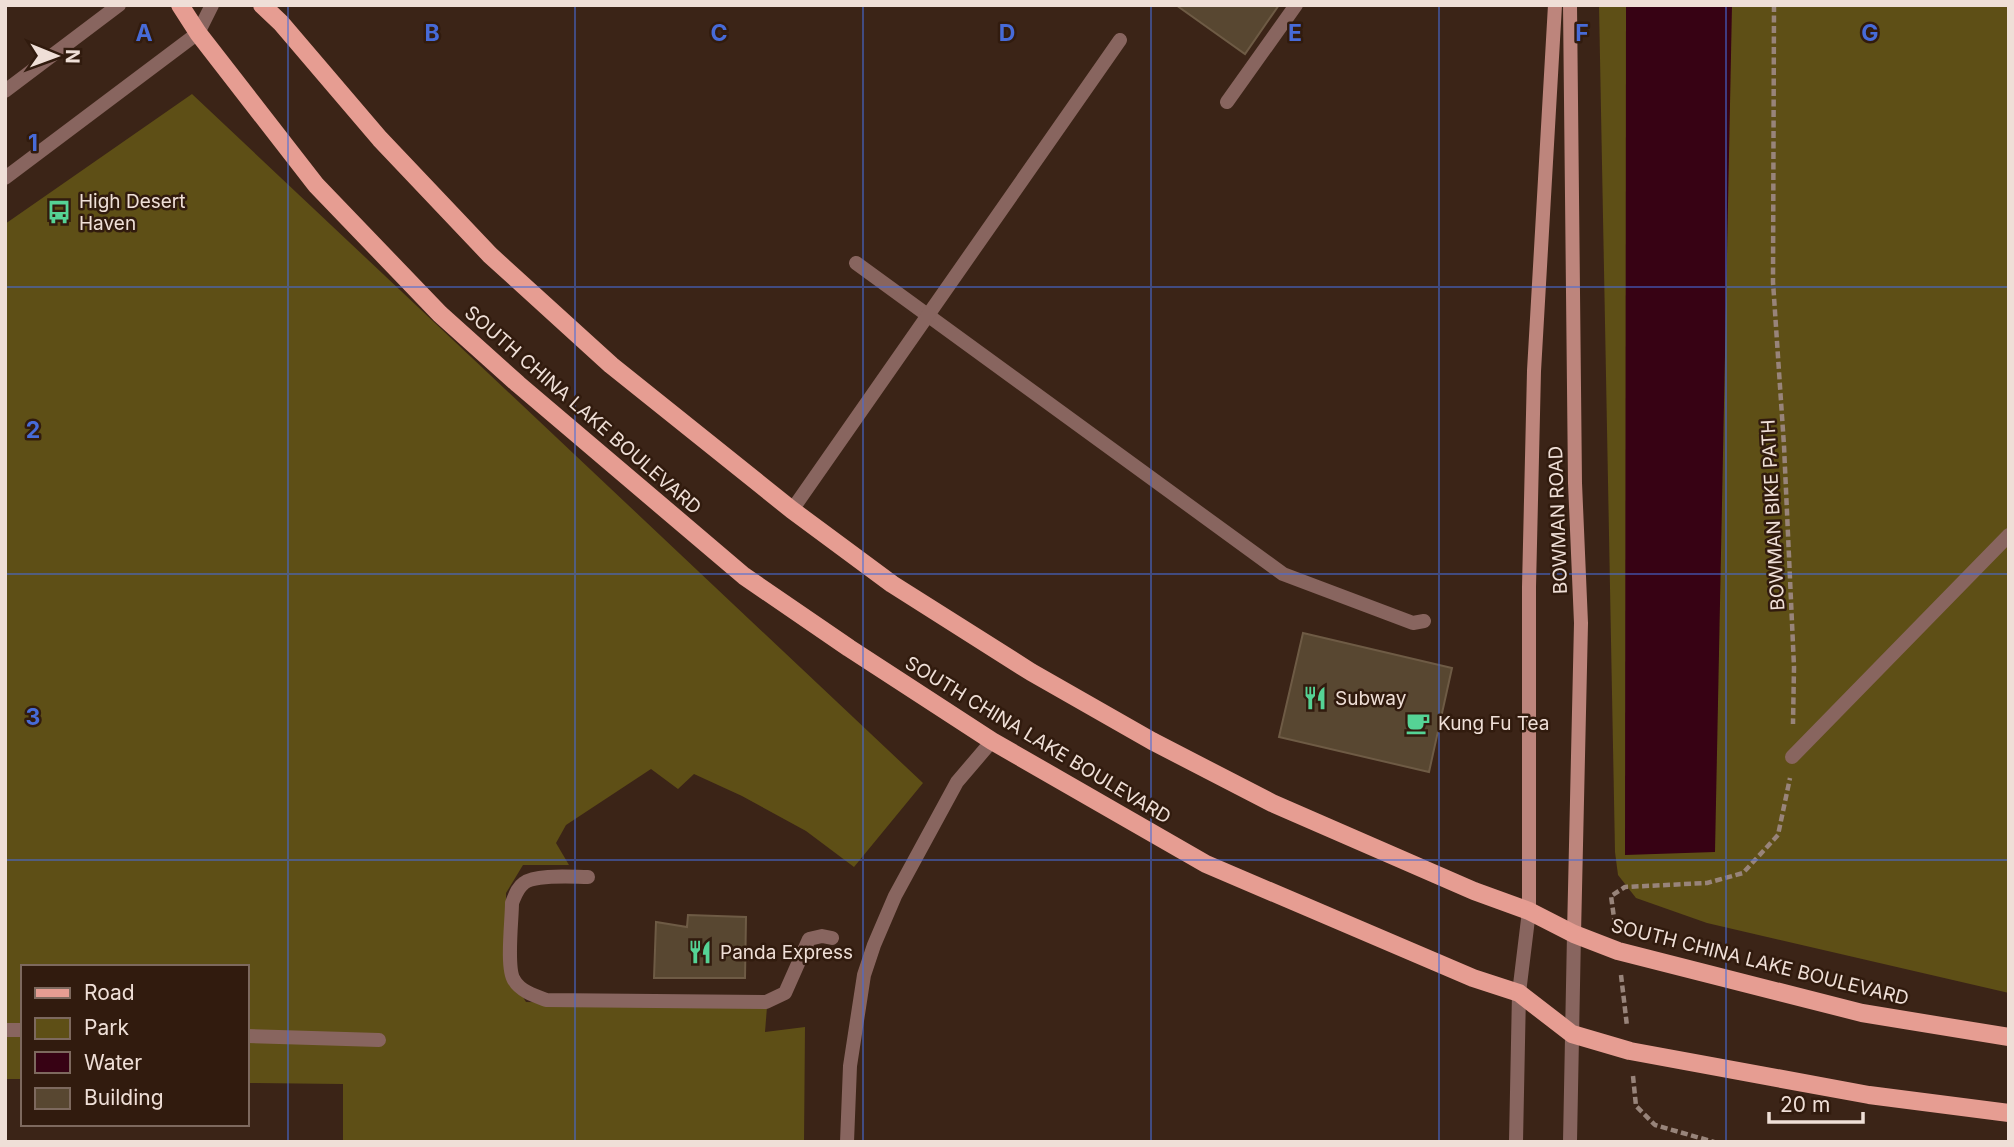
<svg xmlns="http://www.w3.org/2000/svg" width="2014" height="1147" font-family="Inter,sans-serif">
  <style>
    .green { fill: #5e4f16 }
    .water { fill: #370214 }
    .building { fill: #584731; stroke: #6e5b45; stroke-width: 2 }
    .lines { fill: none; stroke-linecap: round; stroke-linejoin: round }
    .path { stroke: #98847a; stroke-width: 4.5; stroke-dasharray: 7 3.5; stroke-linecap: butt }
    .service { stroke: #88655f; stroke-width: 14 }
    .minor { stroke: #88655f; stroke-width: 14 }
    .tertiary { stroke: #88655f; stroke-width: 14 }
    .secondary { stroke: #bd857c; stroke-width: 14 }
    .primary { stroke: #e69d92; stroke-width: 18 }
    .grid { fill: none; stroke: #476bd8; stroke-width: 2; stroke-opacity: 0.55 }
    .labels { text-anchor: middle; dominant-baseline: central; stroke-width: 5; stroke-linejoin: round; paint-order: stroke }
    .poi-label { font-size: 19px; fill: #efdfd7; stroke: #311b0e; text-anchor: start }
    .street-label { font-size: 19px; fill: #efdfd7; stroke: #311b0e }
    .grid-label { font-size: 23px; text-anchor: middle; font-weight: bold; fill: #476bd8; stroke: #311b0e; stroke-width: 5; stroke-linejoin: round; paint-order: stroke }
  </style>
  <rect width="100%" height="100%" fill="#3b2417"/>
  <g class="green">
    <polygon points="1599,5 2009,5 2009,993 1707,923 1636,898 1618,875 1615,852"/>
    <polygon points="192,94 923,783 854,867 806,831 742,796 694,774 678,789 651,769 566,825 556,843 569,865 523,865 506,893 506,933 507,971 526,1002 767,1007 765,1032 805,1027 804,1142 343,1142 343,1084 247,1083 247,967 23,967 23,1079 5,1079 5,224"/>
  </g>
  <polygon class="water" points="1626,5 1732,5 1715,852 1625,855"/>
  <g class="building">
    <polygon points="1176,5 1279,5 1245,54"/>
    <polygon points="1303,633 1452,668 1429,772 1279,737"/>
    <polygon points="688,915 746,917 745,978 654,978 656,922 687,927"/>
  </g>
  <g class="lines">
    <g class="path">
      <polyline points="1774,5 1773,282 1784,446 1794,667 1793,724"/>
      <polyline points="1615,925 1611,896 1625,887 1707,883 1743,873 1778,835 1790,778"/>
      <polyline points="1621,975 1627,1026"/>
      <polyline points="1633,1076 1636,1106 1655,1125 1714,1142"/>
    </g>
    <g class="service">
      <polyline points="1227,102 1296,5"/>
      <polyline points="856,263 1283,574 1413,623 1424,621"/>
      <polyline points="792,510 1120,40"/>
      <path d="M588,877C572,877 536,874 524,883C517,888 515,896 512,903C512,920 506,968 514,980C520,991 535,996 546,1000L766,1002L785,993L809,939L822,936L832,938"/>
      <polyline points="847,1142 850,1066 864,975 874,945 895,896 957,782 992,741"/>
    </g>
    <g class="minor">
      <polyline points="1792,757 2009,535"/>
      <polyline points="5,1030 23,1030"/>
      <polyline points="247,1036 379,1040"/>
    </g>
    <g class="tertiary">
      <polyline points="5,91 119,5"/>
      <polyline points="5,178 198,33 212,5"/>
      <polyline points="1516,1142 1519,993 1529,911"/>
      <polyline points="1570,1142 1574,934"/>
    </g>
    <g class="secondary">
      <polyline points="1570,5 1575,483 1581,623 1574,934"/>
      <polyline points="1529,911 1529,587 1534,371 1555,5"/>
    </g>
    <g class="primary">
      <polyline points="180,5 198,33 316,185 440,314 518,384 744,576 849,648 992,741 1206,864 1473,978 1519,993 1572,1034 1630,1051 1869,1095 2009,1113"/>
      <polyline points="262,5 281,23 380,139 490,255 611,365 792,510 892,584 1031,672 1152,741 1272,803 1474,891 1529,911 1574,934 1618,951 1862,1013 2009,1037"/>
    </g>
  </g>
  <path class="grid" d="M288,5V1142M575,5V1142M863,5V1142M1151,5V1142M1439,5V1142M1726,5V1142M5,287H2009M5,574H2009M5,860H2009"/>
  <defs>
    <g id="bus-bare" transform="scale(1.89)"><path d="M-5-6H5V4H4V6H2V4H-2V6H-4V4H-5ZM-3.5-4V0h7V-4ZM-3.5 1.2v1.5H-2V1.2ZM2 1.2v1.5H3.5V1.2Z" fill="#55d395" stroke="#311b0e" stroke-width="2.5" paint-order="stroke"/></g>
    <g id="restaurant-bare" transform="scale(1.89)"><path d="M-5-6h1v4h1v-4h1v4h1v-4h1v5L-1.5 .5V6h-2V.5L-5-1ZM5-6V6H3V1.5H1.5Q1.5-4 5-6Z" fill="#55d395" stroke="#311b0e" stroke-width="2.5" paint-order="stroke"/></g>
    <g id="cafe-bare" transform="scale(1.89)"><path d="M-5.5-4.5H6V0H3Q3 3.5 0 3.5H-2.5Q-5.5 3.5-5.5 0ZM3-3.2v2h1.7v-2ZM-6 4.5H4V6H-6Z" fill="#55d395" stroke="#311b0e" stroke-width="2.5" paint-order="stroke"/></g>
  </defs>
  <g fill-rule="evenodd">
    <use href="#bus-bare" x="59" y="212"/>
    <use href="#restaurant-bare" x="1315" y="698"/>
    <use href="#cafe-bare" x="1418" y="723"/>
    <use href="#restaurant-bare" x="700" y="952"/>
  </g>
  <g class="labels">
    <g class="poi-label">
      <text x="79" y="201">High Desert<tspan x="79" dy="22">Haven</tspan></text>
      <text x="1335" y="698">Subway</text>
      <text x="1438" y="723">Kung Fu Tea</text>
      <text x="720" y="952">Panda Express</text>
    </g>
    <g class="street-label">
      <text transform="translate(583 410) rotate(41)">SOUTH CHINA LAKE BOULEVARD</text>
      <text transform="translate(1773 515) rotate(-93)">BOWMAN BIKE PATH</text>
      <text transform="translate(1558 520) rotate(-92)">BOWMAN ROAD</text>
      <text transform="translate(1038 740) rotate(31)">SOUTH CHINA LAKE BOULEVARD</text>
      <text transform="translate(1760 962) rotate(14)">SOUTH CHINA LAKE BOULEVARD</text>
    </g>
  </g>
  <g class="grid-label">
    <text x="144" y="41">A</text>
    <text x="432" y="41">B</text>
    <text x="719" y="41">C</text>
    <text x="1007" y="41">D</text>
    <text x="1295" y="41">E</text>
    <text x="1582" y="41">F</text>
    <text x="1870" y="41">G</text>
    <text x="33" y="151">1</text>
    <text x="33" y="438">2</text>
    <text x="33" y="725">3</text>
  </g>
  <rect width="2014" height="1147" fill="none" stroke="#efdfd7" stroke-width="14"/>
  <rect x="21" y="965" width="228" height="161" fill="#311b0e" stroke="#7d695e" stroke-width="2"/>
  <rect x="35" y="988" width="35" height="10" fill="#e69d92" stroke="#7d695e" stroke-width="2"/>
  <text x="84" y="1000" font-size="21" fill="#efdfd7">Road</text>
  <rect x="35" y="1018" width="35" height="21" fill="#5e4f16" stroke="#7d695e" stroke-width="2"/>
  <text x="84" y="1035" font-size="21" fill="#efdfd7">Park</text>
  <rect x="35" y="1052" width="35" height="21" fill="#370214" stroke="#7d695e" stroke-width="2"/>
  <text x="84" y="1070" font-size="21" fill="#efdfd7">Water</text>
  <rect x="35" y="1088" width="35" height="21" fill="#584731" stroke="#7d695e" stroke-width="2"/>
  <text x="84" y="1105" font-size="21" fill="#efdfd7">Building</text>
  <g transform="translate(56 56) rotate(91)" stroke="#311b0e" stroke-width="5" paint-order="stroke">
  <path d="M0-5L12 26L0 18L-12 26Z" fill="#efdfd7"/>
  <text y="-10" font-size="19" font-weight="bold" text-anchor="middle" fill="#efdfd7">N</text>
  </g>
  <path d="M1769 1112v10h94v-10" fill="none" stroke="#efdfd7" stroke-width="3.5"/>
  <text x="1780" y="1112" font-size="21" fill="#efdfd7" stroke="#311b0e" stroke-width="5" paint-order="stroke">20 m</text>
</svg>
